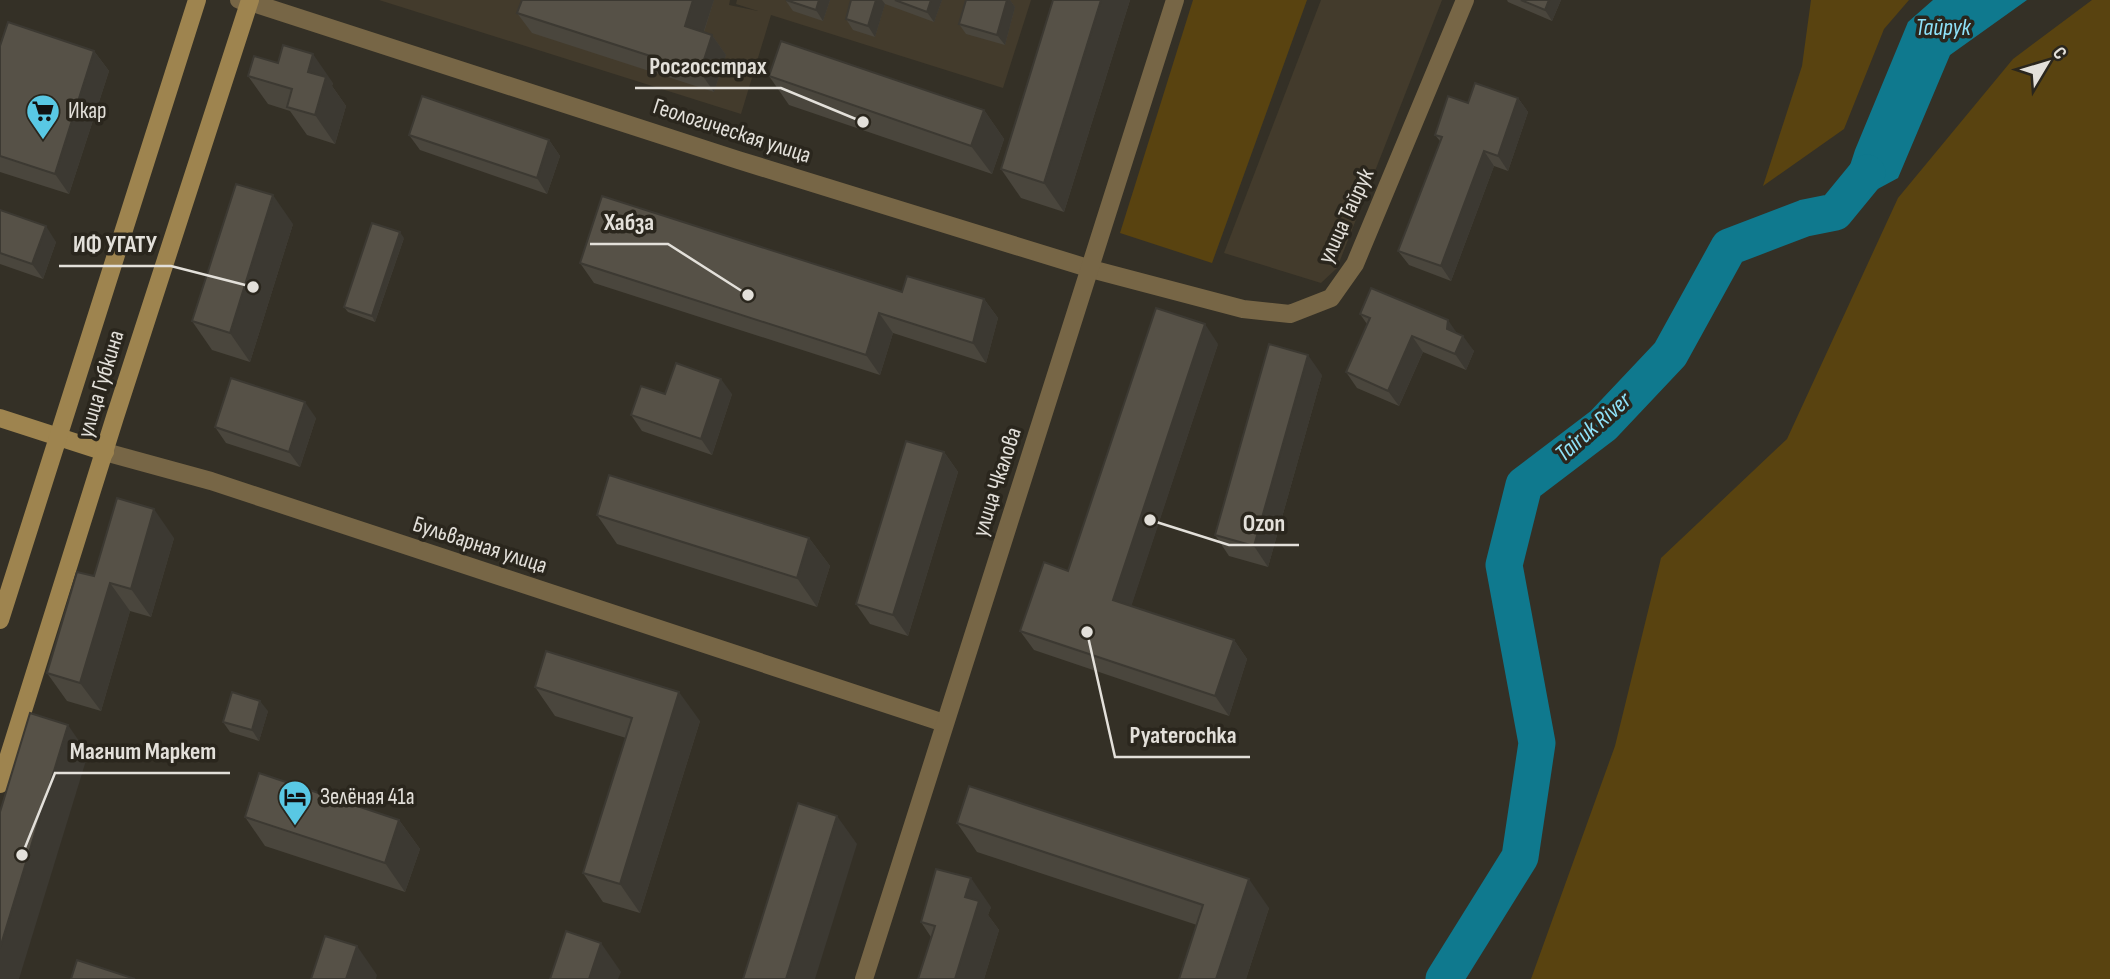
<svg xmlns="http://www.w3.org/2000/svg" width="2110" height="979" font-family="'Sofia Sans Condensed',sans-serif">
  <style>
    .built { fill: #433b2c }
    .green { fill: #594310 }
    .water { fill: #0f798e }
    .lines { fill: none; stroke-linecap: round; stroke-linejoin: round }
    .river { stroke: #0f798e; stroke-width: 37 }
    .street { stroke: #776646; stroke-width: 18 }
    .secondary { stroke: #9e844f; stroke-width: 18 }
    .wall { fill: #4a463d }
    .shaded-wall { fill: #3c3932 }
    .building { fill: #565147; stroke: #3c3932; stroke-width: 2 }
    .labels { text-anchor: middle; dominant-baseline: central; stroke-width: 7; stroke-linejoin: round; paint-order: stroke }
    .poi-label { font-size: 23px; fill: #e3e0da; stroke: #2a261d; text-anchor: start }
    .street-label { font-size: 23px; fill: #e3e0da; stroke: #2a261d }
    .water-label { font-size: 24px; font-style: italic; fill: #8fe2f9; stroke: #2a261d }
    .leader { fill: none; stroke: #e3e0da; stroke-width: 2.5 }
    .callout-dot { fill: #e3e0da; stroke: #2a261d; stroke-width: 2.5 }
    .callout-label { font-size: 24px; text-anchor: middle; font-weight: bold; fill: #e3e0da; stroke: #2a261d; stroke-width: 7; stroke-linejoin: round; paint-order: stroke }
  </style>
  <rect width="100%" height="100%" fill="#343026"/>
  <g class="built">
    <polygon points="379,0 730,0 729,5 758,11 736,4 737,0 1031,0 1003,88 771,15 741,114"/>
    <polygon points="1321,0 1442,0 1337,268 1321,283 1224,253"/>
  </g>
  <g class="green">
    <polygon points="1193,0 1307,0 1212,263 1120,233"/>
    <polygon points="1811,0 1909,0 1884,29 1844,129 1763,186 1802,66"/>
    <polygon points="2092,0 2110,0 2110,979 1531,979 1615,746 1661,558 1787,439 1898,198 2013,59"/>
  </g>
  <polygon class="water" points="1933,0 2027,0 1950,55 1898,178 1835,212 1855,150 1908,22"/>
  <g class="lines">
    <polyline class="river" points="1444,979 1520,857 1537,743 1504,565 1524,485 1603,425 1670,354 1729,247 1805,218 1835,212 1867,173"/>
    <g class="street">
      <polyline points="239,0 250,2 738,160 1091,269 1243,309 1290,314 1331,298 1355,264 1465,0"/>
      <polyline points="105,452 211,481 944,723"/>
      <polyline points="864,979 1175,0"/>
    </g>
    <g class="secondary">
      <polyline points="0,418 105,452"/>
      <polyline points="0,620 197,0"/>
      <polyline points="0,784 115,417 250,0"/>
    </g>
  </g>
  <g class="wall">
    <polygon points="522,0 714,0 704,32 712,35 726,55 714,92 532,33 517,13"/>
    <polygon points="830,0 823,21 793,11 786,1"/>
    <polygon points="851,0 942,0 934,22 885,4 875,37 853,30 846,19"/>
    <polygon points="966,0 1010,0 1015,7 1005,45 966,34 959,24"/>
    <polygon points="1053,0 1130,0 1064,212 1021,198 1001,169"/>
    <polygon points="1507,0 1561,0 1552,21 1508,2"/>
    <polygon points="0,46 94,51 109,71 69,194 0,172"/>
    <polygon points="248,76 333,83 332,86 346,106 335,144 307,135 290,111 268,104"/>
    <polygon points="769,76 984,110 1004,139 992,174 789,105"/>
    <polygon points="1518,98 1528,112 1508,171 1494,166 1451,281 1409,265 1398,251 1440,141 1435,135 1468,103"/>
    <polygon points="409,135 549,140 560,156 547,194 420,150"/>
    <polygon points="0,210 56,242 43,279 0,264"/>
    <polygon points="293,224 250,362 212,350 192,321"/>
    <polygon points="404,238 375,322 348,312 344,307"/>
    <polygon points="580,263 984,299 998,318 986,363 893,333 880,375 594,283"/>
    <polygon points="1360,314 1457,333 1474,351 1466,370 1423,352 1399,406 1357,388 1346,372 1367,324"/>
    <polygon points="1218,344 1131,606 1234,640 1247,659 1229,716 1034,650 1020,631 1068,571"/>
    <polygon points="1322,375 1268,567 1229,556 1215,535"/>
    <polygon points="665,394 732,394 712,455 642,431 631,415"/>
    <polygon points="316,418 300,467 226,443 215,427"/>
    <polygon points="944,452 958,472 908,636 870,624 856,604"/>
    <polygon points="597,515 809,538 830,566 817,607 617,544"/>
    <polygon points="174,538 151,617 130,611 101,711 67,701 47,673 94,576"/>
    <polygon points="535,687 700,721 640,913 603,902 583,873 626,738 555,716"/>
    <polygon points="268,711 259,741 230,732 223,722"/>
    <polygon points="245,817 399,820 420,849 405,892 265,846"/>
    <polygon points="957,823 1269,908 1246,979 1179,979 1197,925 977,852"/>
    <polygon points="991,907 988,915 999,930 984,979 918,979 931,937 921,922"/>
  </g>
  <g class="shaded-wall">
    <polygon points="693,0 714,0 699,46 685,26"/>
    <polygon points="819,0 830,0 823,21 816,10"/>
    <polygon points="876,0 882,0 885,4 875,37 868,26"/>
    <polygon points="931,0 942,0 934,22 927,12"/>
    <polygon points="1007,0 1010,0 1015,7 1005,45 997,35"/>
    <polygon points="1101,0 1130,0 1064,212 1044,183"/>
    <polygon points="1549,0 1561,0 1552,21 1545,10"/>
    <polygon points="712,35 726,55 714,92 700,72"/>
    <polygon points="94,51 109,71 69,194 55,174"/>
    <polygon points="313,54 333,83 332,86 346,106 335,144 315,115 308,72"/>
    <polygon points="1518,98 1528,112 1508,171 1498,156"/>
    <polygon points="984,110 1004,139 992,174 971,146"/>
    <polygon points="549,140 560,156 547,194 537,178"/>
    <polygon points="1484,151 1494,166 1451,281 1441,266"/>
    <polygon points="273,195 293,224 250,362 230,333"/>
    <polygon points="46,226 56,242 43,279 32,264"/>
    <polygon points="400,232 404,238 375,322 372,316"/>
    <polygon points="984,299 998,318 986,363 973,343"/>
    <polygon points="879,313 893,333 880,375 866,355"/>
    <polygon points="1448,320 1459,336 1447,329"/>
    <polygon points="1205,324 1218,344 1127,619 1113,600"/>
    <polygon points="1412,336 1423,352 1399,406 1388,391"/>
    <polygon points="1463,336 1474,351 1466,370 1455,354"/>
    <polygon points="1308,355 1322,375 1268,567 1254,546"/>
    <polygon points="721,379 732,394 712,455 701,439"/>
    <polygon points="305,402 316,418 300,467 289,452"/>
    <polygon points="944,452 958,472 908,636 893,615"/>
    <polygon points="154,509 174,538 151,617 131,589"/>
    <polygon points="809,538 830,566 817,607 797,578"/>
    <polygon points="110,583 130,611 101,711 80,683"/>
    <polygon points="1234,640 1247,659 1229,716 1215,696"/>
    <polygon points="679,692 700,721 640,913 620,884"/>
    <polygon points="260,701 268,711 259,741 252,730"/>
    <polygon points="68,725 88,754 19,979 0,979 0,948"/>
    <polygon points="837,816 857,844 815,979 786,979"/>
    <polygon points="399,820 420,849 405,892 385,863"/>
    <polygon points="971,878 991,907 988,915 999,930 984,979 955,979 965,897"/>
    <polygon points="1249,879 1269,908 1246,979 1216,979"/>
    <polygon points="601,943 621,972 618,979 589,979"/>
    <polygon points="357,946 377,975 376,979 346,979"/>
  </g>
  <g class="building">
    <polygon points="522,0 693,0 685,26 712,35 700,72 517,13"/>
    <polygon points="786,0 819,0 816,10"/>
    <polygon points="851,0 876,0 868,26 846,19"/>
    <polygon points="895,0 931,0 927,12"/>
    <polygon points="966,0 1007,0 997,35 959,24"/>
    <polygon points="1053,0 1101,0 1044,183 1001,169"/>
    <polygon points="1521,0 1549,0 1545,10"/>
    <polygon points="8,22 94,51 55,174 0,156 0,46"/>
    <polygon points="781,41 984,110 971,146 769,76"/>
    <polygon points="283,45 313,54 308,72 326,77 315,115 287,107 292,89 248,76 254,56 278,63"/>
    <polygon points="1475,83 1518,98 1498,156 1484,151 1441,266 1398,251 1442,137 1435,135 1448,96 1468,103"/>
    <polygon points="422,96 549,140 537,178 409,135"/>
    <polygon points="236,184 273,195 230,333 192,321"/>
    <polygon points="602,196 902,292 907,276 984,299 973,343 879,313 866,355 580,263"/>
    <polygon points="0,210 46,226 32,264 0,253"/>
    <polygon points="372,223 400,232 372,316 344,307"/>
    <polygon points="1371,288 1448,320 1447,329 1463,336 1455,354 1412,336 1388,391 1346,372 1370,318 1360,314"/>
    <polygon points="1156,308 1205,324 1113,600 1234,640 1215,696 1020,631 1044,562 1068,571"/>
    <polygon points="1269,344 1308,355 1254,546 1215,535"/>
    <polygon points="676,363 721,379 701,439 631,415 641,386 665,394"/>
    <polygon points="231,378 305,402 289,452 215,427"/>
    <polygon points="906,441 944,452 893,615 856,604"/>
    <polygon points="609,475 809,538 797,578 597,515"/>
    <polygon points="117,498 154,509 131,589 110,583 80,683 47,673 77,572 94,576"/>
    <polygon points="546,651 679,692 620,884 583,873 632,718 535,687"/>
    <polygon points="232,692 260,701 252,730 223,722"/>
    <polygon points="30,713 68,725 0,948 0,812"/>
    <polygon points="259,773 399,820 385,863 245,817"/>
    <polygon points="969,786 1249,879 1216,979 1179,979 1203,905 957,823"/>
    <polygon points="798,803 837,816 786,979 743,979"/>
    <polygon points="936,869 971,878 965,897 979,901 955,979 918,979 935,926 921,922"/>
    <polygon points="566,931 601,943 589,979 550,979"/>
    <polygon points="325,936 357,946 346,979 311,979"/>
    <polygon points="77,960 135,979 71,979"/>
  </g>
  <defs>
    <g id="supermarket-pin" transform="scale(1.75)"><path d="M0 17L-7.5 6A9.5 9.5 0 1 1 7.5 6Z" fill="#59c8e4" stroke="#2a261d"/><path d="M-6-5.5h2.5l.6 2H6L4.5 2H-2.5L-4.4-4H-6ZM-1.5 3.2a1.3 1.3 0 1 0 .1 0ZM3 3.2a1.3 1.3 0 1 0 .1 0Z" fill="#111"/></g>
    <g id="hotel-pin" transform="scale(1.75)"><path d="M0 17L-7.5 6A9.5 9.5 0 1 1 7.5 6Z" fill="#59c8e4" stroke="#2a261d"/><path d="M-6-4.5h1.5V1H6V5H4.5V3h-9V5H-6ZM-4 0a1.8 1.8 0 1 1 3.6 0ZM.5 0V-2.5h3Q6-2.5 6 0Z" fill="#111"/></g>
  </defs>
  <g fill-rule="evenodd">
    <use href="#supermarket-pin" x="43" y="111"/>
    <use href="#hotel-pin" x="295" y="797"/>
  </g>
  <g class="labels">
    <g class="poi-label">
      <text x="68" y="111">Икар</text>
      <text x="320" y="797">Зелёная 41а</text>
    </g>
    <g class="street-label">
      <text transform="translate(732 131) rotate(18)">Геологическая улица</text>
      <text transform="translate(1346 216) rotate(-65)">улица Тайрук</text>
      <text transform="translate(101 384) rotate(-73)">улица Губкина</text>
      <text transform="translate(997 482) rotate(-72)">улица Чкалова</text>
      <text transform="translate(480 545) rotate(18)">Бульварная улица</text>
    </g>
    <g class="water-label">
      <text x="1943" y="27">Тайрук</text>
      <text transform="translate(1593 427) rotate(-41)">Tairuk River</text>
    </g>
  </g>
  <path class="leader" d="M863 122L781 88H635M748 295L668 244H590M253 287L171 266H59M1150 520L1229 545H1299M1087 632L1115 757H1250M22 855L55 773H230"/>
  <g class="callout-dot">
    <circle cx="863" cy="122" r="7"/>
    <circle cx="748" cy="295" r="7"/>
    <circle cx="253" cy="287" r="7"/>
    <circle cx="1150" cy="520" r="7"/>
    <circle cx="1087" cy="632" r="7"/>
    <circle cx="22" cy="855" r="7"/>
  </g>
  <g class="callout-label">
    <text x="708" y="74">Росгосстрах</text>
    <text x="629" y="230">Хабза</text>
    <text x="115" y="252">ИФ УГАТУ</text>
    <text x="1264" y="531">Ozon</text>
    <text x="1183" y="743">Pyaterochka</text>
    <text x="143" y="759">Магнит Маркет</text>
  </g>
  <g transform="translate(2047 63) rotate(52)" stroke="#2a261d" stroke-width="5" paint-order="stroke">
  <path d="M0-5L12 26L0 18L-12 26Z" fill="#e3e0da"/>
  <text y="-10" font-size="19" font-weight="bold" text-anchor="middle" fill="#e3e0da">С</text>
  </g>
</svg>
